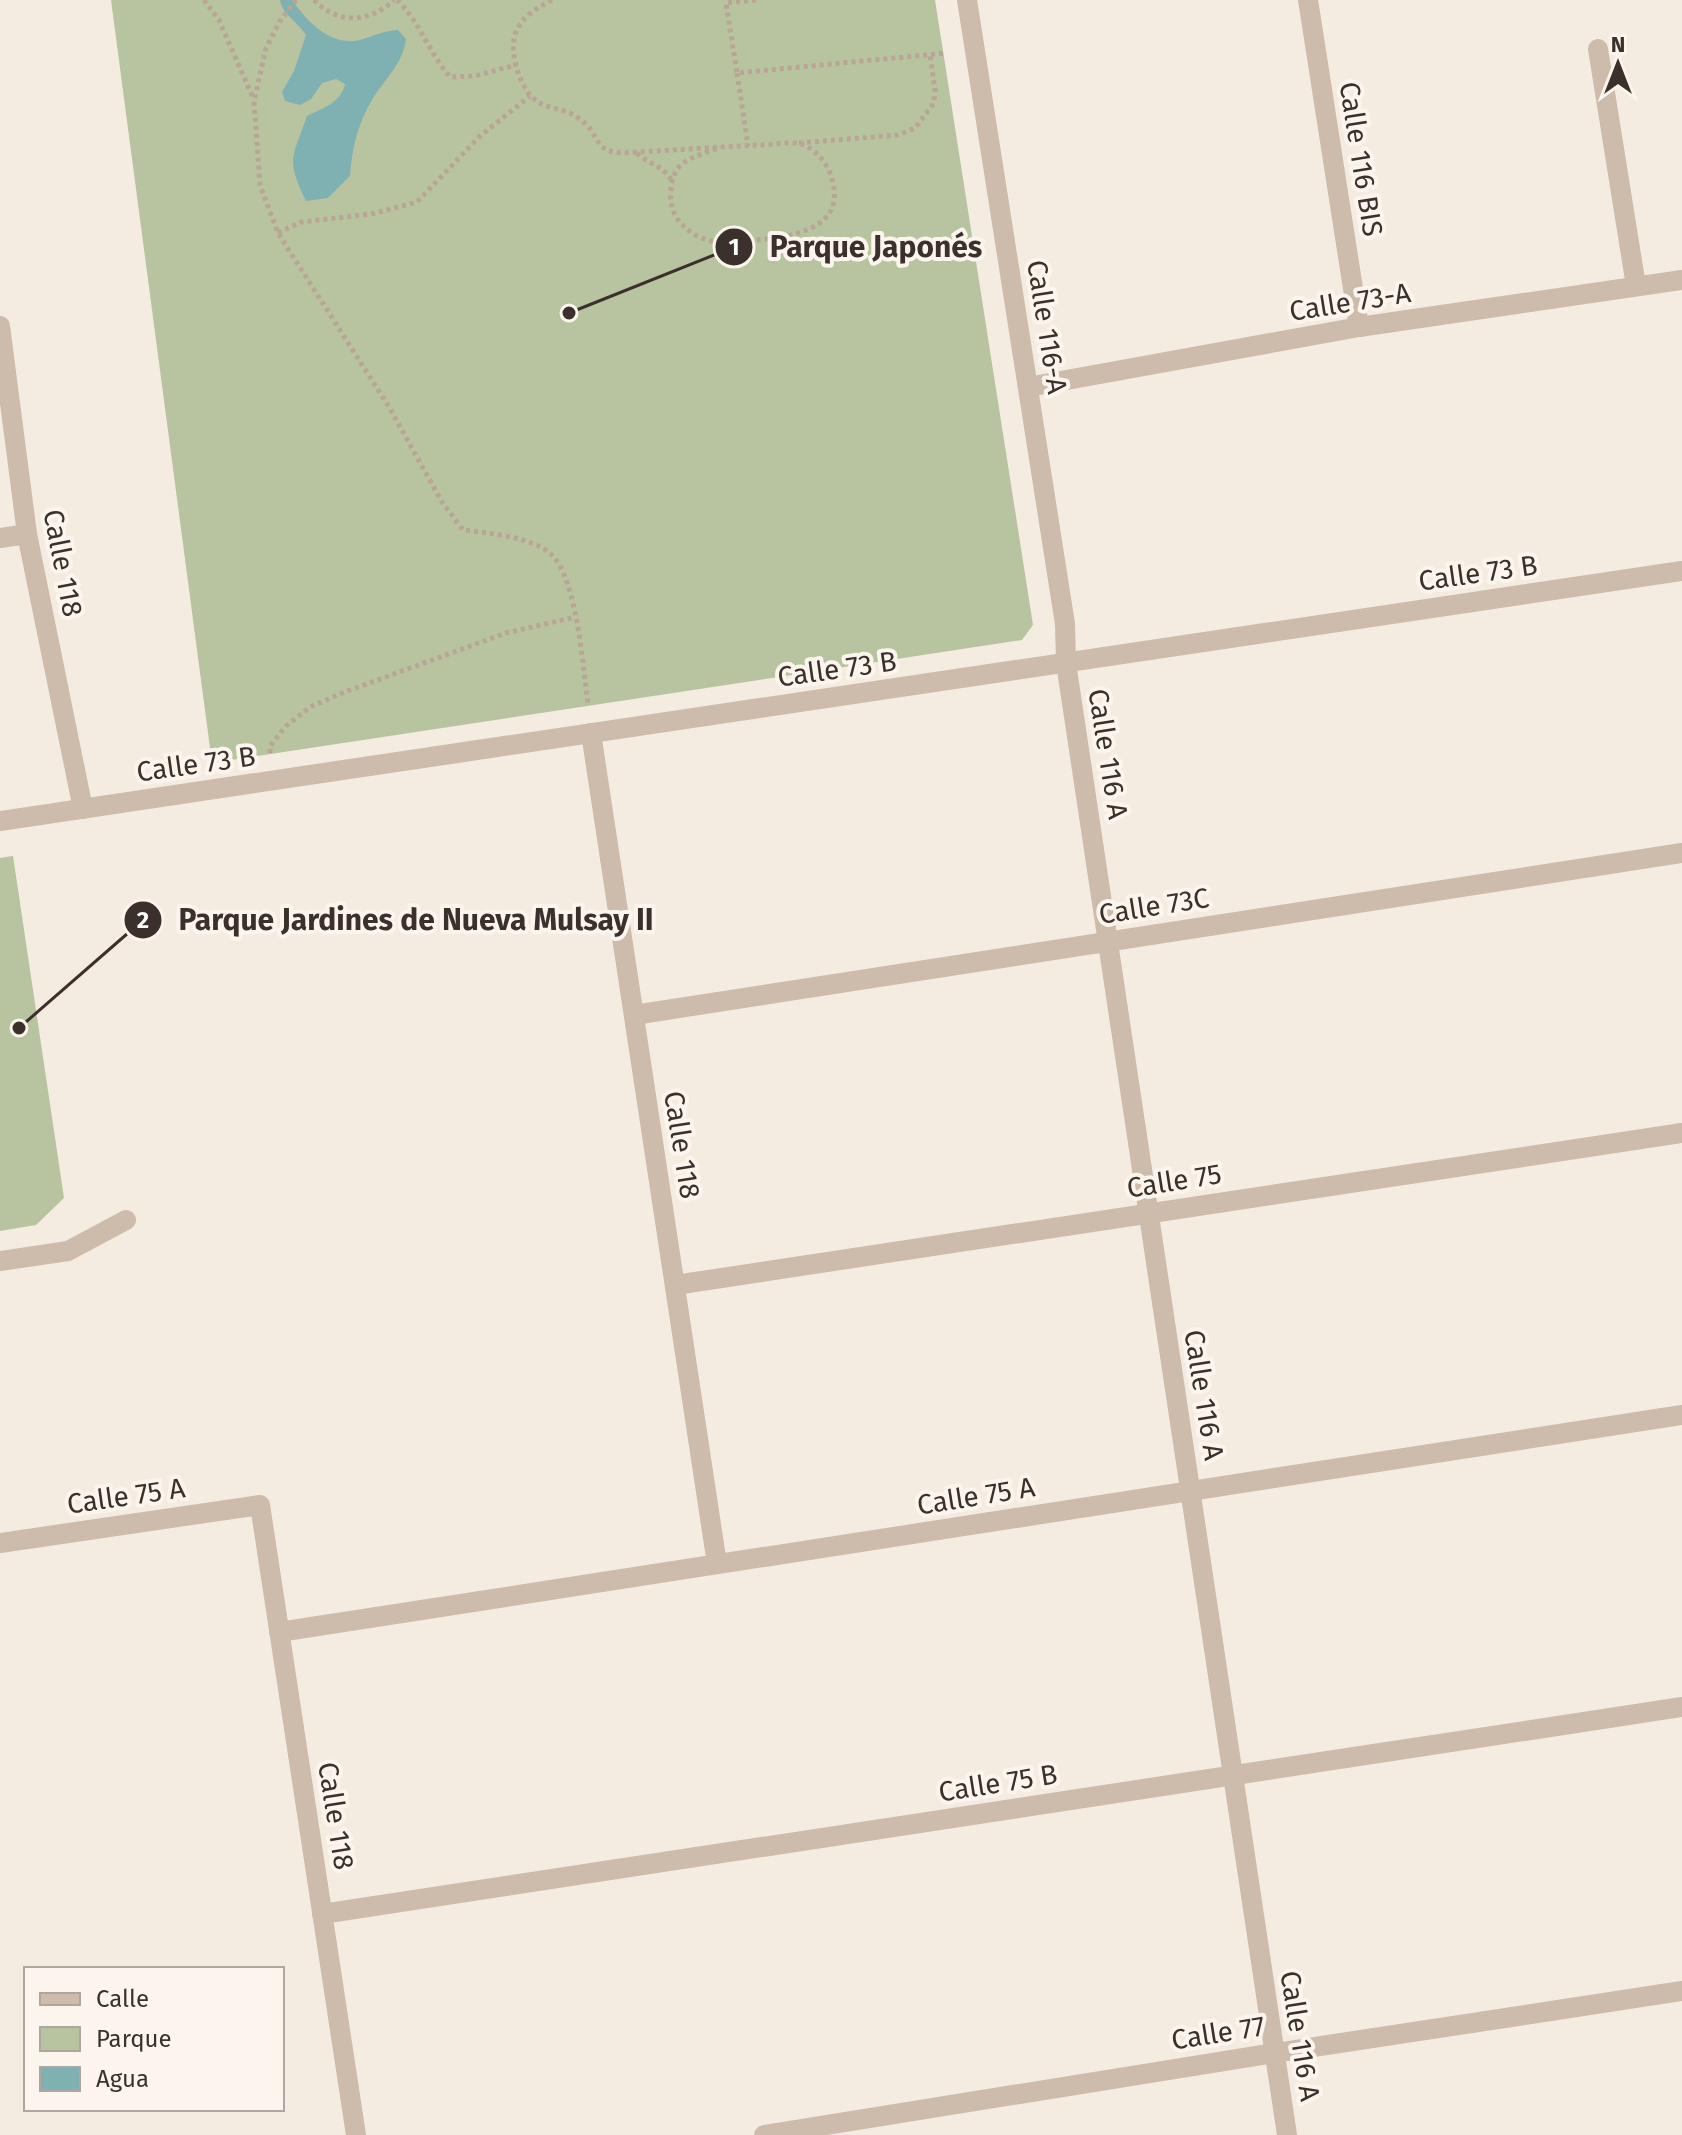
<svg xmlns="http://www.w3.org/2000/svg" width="1682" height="2135" font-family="'Fira Sans',sans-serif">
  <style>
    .green { fill: #b8c4a0 }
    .water { fill: #7fb0b2 }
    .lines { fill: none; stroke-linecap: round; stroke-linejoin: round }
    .path { stroke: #b9a596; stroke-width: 5; stroke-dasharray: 4 4; stroke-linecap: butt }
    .minor { stroke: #cdbbac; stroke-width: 20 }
    .labels { text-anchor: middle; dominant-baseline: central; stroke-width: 8; stroke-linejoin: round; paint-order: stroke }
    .street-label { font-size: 28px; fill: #3b302b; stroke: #fbf5ee }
    .leader { fill: none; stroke: #3b302b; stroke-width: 3 }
    .callout-dot { fill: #3b302b; stroke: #fbf5ee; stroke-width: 3 }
    .mark-label { font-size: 24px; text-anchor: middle; font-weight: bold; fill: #fff }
    .callout-label { font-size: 30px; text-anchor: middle; font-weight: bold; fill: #3b302b; stroke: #fbf5ee; stroke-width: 8; stroke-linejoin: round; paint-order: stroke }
  </style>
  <rect width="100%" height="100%" fill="#f4ebe1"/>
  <g class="green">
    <polygon points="111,0 935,0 1033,625 1022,640 212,763"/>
    <polygon points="13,856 64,1198 36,1225 0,1231 0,858"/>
  </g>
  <path class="water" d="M280,0H292C306,20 327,43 354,41C369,39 382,30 398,30L406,39C403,63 386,78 373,98C358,123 352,147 350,176L328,198L306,201C285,158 293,157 307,116C323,108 341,103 345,84L336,79L322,83L311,99L300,105L285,101L282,92L294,71L306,35C299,23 282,14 280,0Z"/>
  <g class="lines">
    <g class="path">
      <polyline points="204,0 219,20 254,100"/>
      <path d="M296,0L280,21L266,48L254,101L260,185L278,233L389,407L442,502L463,530C488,533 534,537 552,555C577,580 583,668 588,705"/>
      <path d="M314,0C338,25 370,23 394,0"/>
      <path d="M397,0C420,22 429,53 450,77L475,76L516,65"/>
      <path d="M552,0C520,16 506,33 517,69C520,79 525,90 532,97C544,110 563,107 577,117C605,135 588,157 636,152C677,150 718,147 758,145C771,145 788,141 801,144C816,149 828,164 832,179C850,243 760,238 720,243C692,239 667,220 671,189C672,180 674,172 680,166C691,156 708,152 721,147"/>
      <polyline points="756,0 726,3 737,73 947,53"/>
      <polyline points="737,73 748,146"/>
      <polyline points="799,143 898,135 915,128 934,103 935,90 930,55"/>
      <path d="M637,153C649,165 661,163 672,181"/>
      <polyline points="278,233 301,222 371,214 417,202 480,136 530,96"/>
      <polyline points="270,753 270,746 286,726 310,707 342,693 506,633 575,617"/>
    </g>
    <g class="minor">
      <polyline points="967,0 1065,624 1066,663 1287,2135"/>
      <polyline points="1308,0 1359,327"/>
      <polyline points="1598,49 1636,286"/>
      <polyline points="0,326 27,534 83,809"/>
      <polyline points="1028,387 1359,327 1682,280"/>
      <polyline points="0,538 27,534"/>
      <polyline points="591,733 717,1564"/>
      <polyline points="0,821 1682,571"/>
      <polyline points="634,1015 1682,853"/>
      <polyline points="0,1261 68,1251 126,1220"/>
      <polyline points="675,1285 1682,1133"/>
      <polyline points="0,1543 260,1505 356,2135"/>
      <polyline points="279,1632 1682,1415"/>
      <polyline points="322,1914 1682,1707"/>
      <polyline points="764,2135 1275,2053 1682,1991"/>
    </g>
  </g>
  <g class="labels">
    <g class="street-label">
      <text transform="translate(1361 159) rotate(81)">Calle 116 BIS</text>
      <text transform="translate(1350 302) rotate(-9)">Calle 73-A</text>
      <text transform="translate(1047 327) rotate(81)">Calle 116-A</text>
      <text transform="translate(63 563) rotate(79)">Calle 118</text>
      <text transform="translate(1478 573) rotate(-8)">Calle 73 B</text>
      <text transform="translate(837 669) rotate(-8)">Calle 73 B</text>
      <text transform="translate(1108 754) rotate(81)">Calle 116 A</text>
      <text transform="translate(196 764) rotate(-8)">Calle 73 B</text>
      <text transform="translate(1154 906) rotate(-9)">Calle 73C</text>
      <text transform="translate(682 1145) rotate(81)">Calle 118</text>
      <text transform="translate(1174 1181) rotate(-9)">Calle 75</text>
      <text transform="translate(1204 1395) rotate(81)">Calle 116 A</text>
      <text transform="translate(126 1496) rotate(-8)">Calle 75 A</text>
      <text transform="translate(976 1496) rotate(-9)">Calle 75 A</text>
      <text transform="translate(998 1783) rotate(-9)">Calle 75 B</text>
      <text transform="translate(336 1816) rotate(81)">Calle 118</text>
      <text transform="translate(1218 2033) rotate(-9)">Calle 77</text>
      <text transform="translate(1300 2036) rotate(81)">Calle 116 A</text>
    </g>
  </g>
  <path class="leader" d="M569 313L734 247M19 1028L143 920"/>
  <g class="callout-dot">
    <circle cx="569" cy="313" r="8"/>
    <circle cx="19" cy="1028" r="8"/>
    <circle cx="734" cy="247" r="20"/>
    <circle cx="143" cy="920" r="20"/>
  </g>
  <g class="mark-label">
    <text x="734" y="255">1</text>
    <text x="143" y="928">2</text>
  </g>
  <g class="callout-label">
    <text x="876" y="257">Parque Japonés</text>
    <text x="416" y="930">Parque Jardines de Nueva Mulsay II</text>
  </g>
  <rect x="24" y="1967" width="260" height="144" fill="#fbf5ee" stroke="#aea6a0" stroke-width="2"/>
  <rect x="40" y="1993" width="40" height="12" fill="#cdbbac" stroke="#aea6a0" stroke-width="2"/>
  <text x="96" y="2007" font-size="24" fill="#3b302b">Calle</text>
  <rect x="40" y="2027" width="40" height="24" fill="#b8c4a0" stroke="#aea6a0" stroke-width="2"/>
  <text x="96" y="2047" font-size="24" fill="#3b302b">Parque</text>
  <rect x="40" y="2067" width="40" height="24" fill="#7fb0b2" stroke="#aea6a0" stroke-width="2"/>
  <text x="96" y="2087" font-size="24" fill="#3b302b">Agua</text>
  <g transform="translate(1618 64)" stroke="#fbf5ee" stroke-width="6" paint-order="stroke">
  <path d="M0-6L14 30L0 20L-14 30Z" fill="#3b302b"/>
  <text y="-12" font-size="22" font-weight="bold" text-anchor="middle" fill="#3b302b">N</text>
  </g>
</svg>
